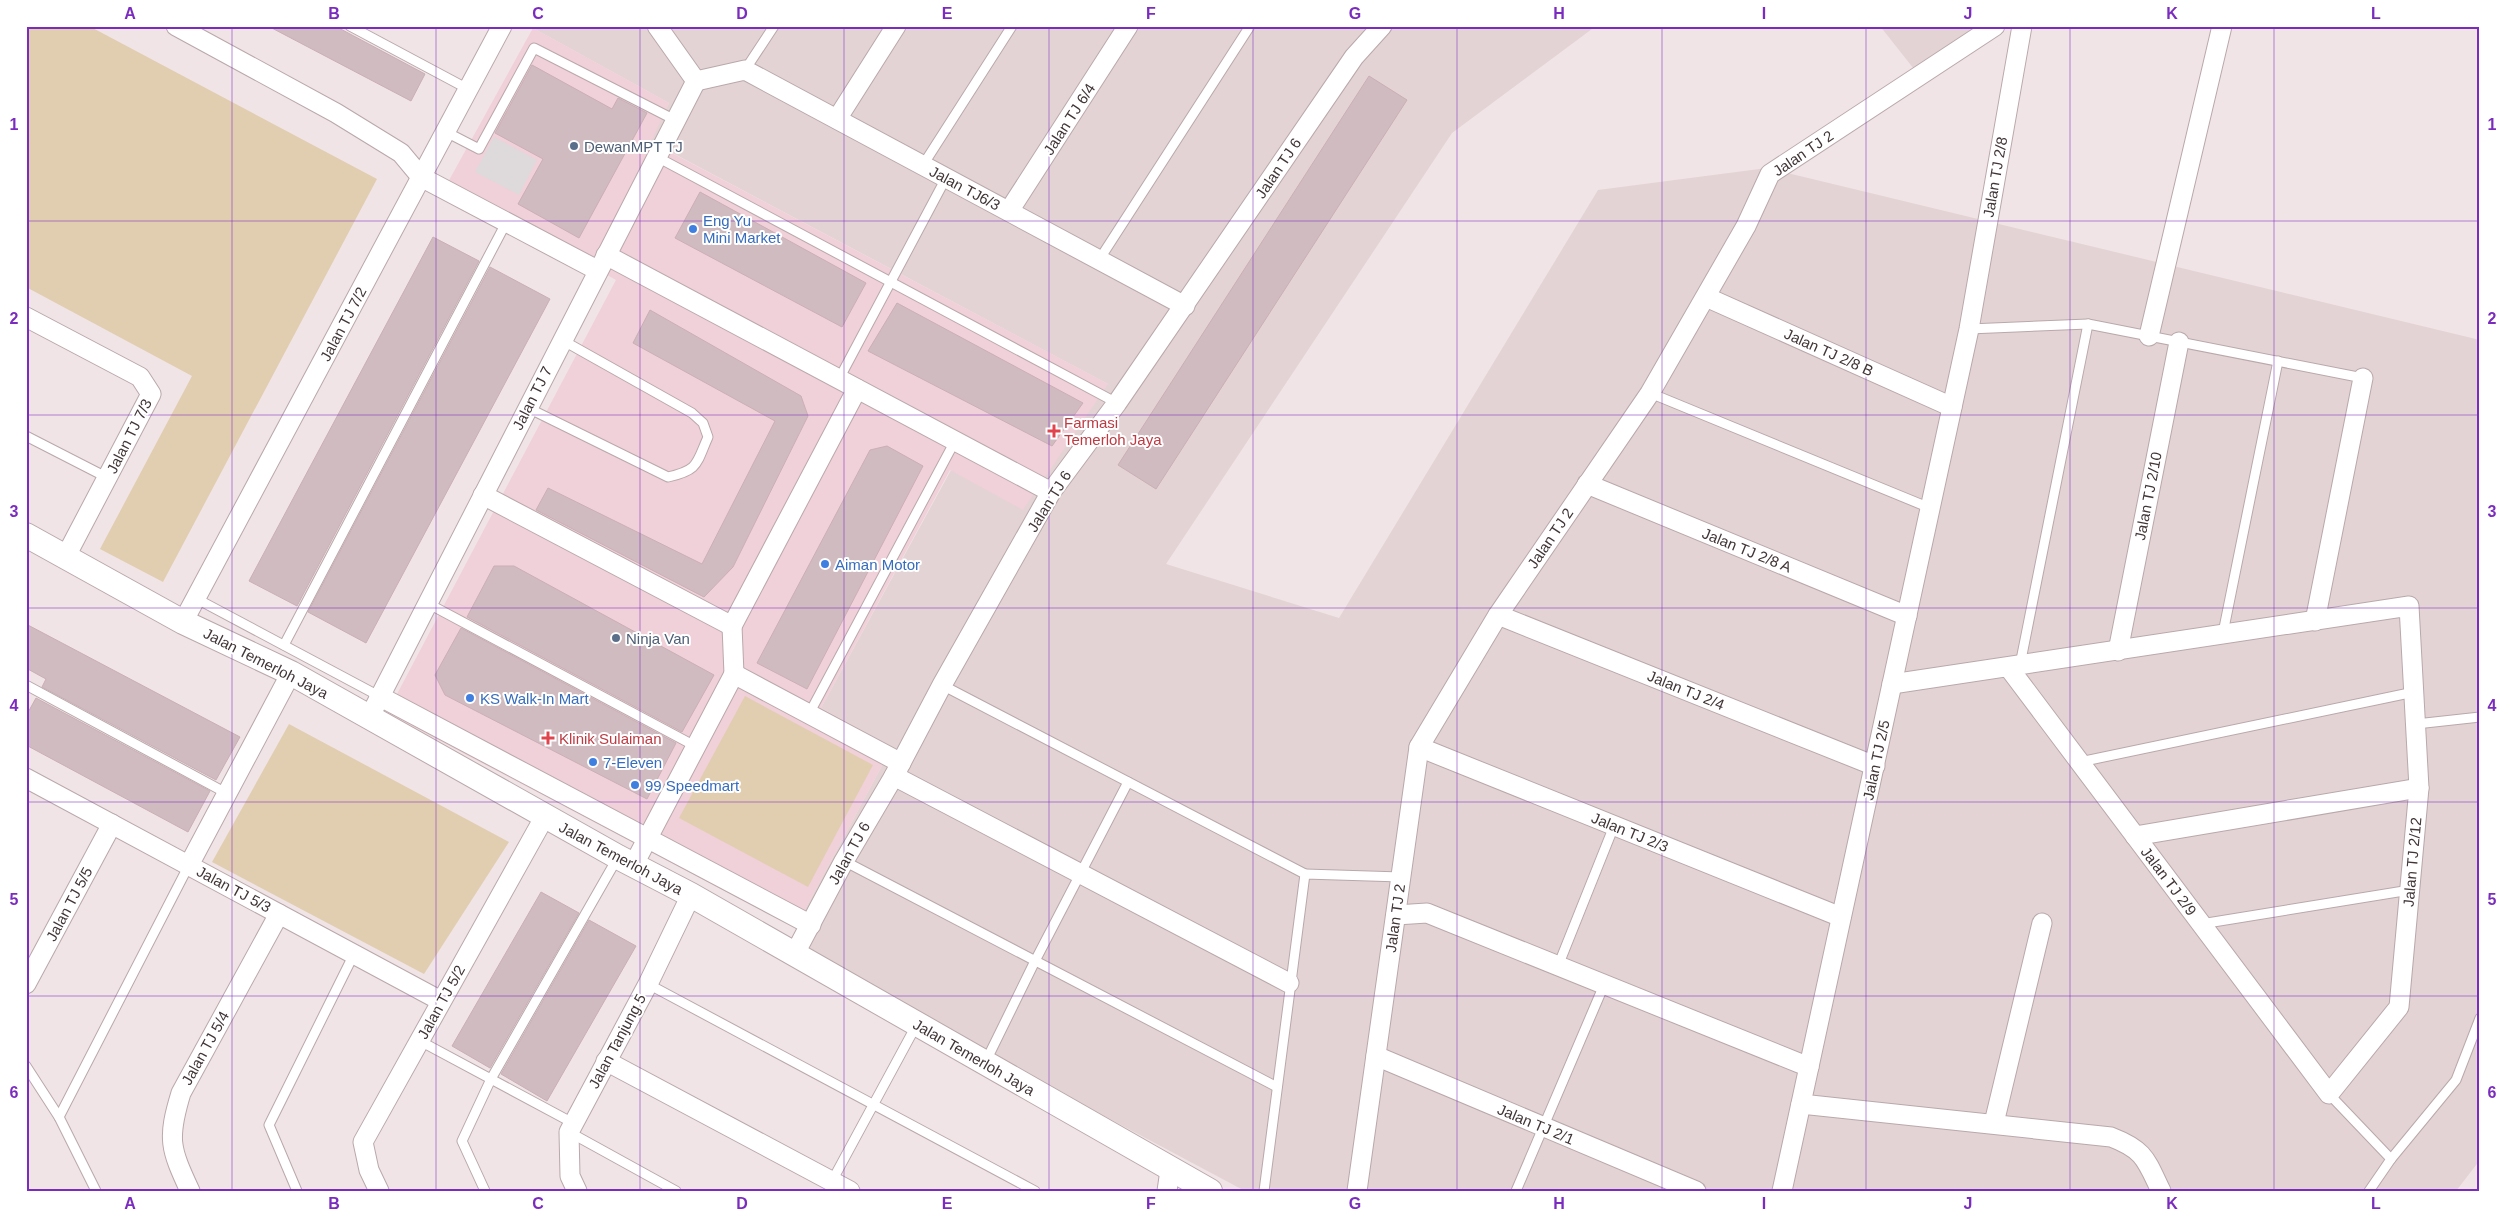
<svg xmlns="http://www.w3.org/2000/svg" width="2506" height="1217" font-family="Arial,sans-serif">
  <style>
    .residential { fill: #e3d3d5 }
    .commercial { fill: #f0d0d9 }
    .green { fill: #e1ceb0 }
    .parking { fill: #ded9da }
    .building { fill: #d0bbc0; stroke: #caafb5 }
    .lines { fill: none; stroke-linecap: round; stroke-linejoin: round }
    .service-casing { stroke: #baa8ab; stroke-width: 11 }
    .minor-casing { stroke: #baa8ab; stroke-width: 21 }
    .tertiary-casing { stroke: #baa8ab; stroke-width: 26 }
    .service { stroke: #fff; stroke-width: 9 }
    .minor { stroke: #fff; stroke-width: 19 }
    .tertiary { stroke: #fff; stroke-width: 24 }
    .grid { fill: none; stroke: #7b2cbf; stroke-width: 1; stroke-opacity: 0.55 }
    .service-dot { fill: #5c6f8a; stroke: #fff; stroke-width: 2 }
    .shop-dot { fill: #3f7fe0; stroke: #fff; stroke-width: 2 }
    .health-dot { fill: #e0444e; stroke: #fff; stroke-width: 2 }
    .labels { text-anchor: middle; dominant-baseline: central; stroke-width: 4; stroke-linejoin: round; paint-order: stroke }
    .street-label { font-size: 15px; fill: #413537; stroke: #fff }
    .service-label { font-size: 15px; fill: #4e5e75; stroke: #fff; text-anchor: start }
    .shop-label { font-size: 15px; fill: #366cbe; stroke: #fff; text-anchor: start }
    .health-label { font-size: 15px; fill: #be3a42; stroke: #fff; text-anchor: start }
    .neatline { fill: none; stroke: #7b2cbf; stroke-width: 2 }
    .grid-label { font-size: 16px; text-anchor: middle; font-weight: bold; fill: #7b2cbf }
  </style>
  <rect width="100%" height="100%" fill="#f0e4e6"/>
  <g class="residential">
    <polygon points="534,26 1596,26 1452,133 1166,564 1339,618 1598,190 1767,168 2480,340 2480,1160 2456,1191 1245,1191 813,961 795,928 892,747 821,708 951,470 1108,384 650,141 669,103 533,28"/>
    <polygon points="1880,26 1997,26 1925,83"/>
  </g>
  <polygon class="commercial" points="533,28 669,103 651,142 1108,384 1023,510 950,470 821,708 892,747 795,928 387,713 616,280 447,184"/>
  <g class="green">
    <polygon points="26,26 89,26 377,179 163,582 100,549 192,376 26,287"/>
    <polygon points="745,696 873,765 808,887 679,818"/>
    <polygon points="289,724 509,842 424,974 212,862"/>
  </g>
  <polygon class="parking" points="494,137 537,160 519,195 475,172"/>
  <g class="building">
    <polygon points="268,26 335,26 425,74 411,101"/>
    <polygon points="532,65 612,109 618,98 647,113 579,238 518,204 543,159 495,133"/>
    <polygon points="1369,76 1407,100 1156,489 1118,465"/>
    <polygon points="700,192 866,283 842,327 675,238"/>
    <polygon points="433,237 479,261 297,606 249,581"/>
    <polygon points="490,267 550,299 366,643 308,612"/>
    <polygon points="897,303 1083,403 1052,446 868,351"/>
    <polygon points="650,310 801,396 808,416 733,567 704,597 536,510 548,488 702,564 775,421 633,343"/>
    <polygon points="887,446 923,466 807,689 757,663 870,450"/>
    <polygon points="494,566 514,566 714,675 682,732 467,617"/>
    <polygon points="26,624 240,737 216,780 42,687 46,679 26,668"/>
    <polygon points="461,628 676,743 647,799 445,695 435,675"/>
    <polygon points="36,698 210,791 188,832 26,745 26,716"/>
    <polygon points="541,892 579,913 490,1068 452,1046"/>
    <polygon points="589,920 636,946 547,1101 501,1074"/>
  </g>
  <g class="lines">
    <g class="service-casing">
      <g id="service">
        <polyline points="350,26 468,89"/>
        <polyline points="745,70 774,26"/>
        <polyline points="446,132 479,149 534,48 675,120"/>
        <polyline points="657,157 1117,403"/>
        <polyline points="923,165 1012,26"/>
        <polyline points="1099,260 1250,26"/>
        <polyline points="1969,329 2088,324 2363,378"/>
        <polyline points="839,379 946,178"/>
        <polyline points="1650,393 1930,508"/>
        <path d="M528,408L668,477C699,470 696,464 708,437L703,423L692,413L562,340"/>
        <polyline points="26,436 108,478"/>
        <polyline points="197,599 379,696"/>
        <polyline points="427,603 695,746"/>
        <polyline points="2223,633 2278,361"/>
        <polyline points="284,645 506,223"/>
        <polyline points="2020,665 2088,324"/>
        <polyline points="26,685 228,794"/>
        <polyline points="942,685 1305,874"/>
        <polyline points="809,714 955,441"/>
        <polyline points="2416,724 2480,717"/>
        <polyline points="2080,762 2414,692"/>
        <polyline points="844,861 1277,1087"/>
        <polyline points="2201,924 2410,890"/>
        <polyline points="1558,966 1614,826"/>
        <polyline points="648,984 1035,1191"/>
        <polyline points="420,1041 573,1123"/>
        <polyline points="985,1063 1035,961 1128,782"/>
        <polyline points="26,1066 59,1117 96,1191"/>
        <polyline points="2329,1094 2391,1159"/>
        <polyline points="59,1117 189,865"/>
        <polyline points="569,1132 676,1191"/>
        <polyline points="832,1181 917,1024"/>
        <polyline points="297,1191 269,1125 354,954"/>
        <polyline points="485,1191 462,1141 491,1079 618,857"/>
        <polyline points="1264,1191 1305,874 1401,877"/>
        <polyline points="1516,1191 1604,985"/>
        <polyline points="2369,1191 2391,1159 2456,1080 2480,1018"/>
      </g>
    </g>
    <g class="minor-casing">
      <g id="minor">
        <polyline points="176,26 336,113 401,153 421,177 597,270"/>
        <polyline points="657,26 696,81"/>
        <polyline points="696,81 745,70 1185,306"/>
        <polyline points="837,119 896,26"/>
        <polyline points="1009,211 1128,26"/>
        <polyline points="606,255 1051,492"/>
        <polyline points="1706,297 1952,407"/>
        <polyline points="26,317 140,377 151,394 66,556"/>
        <polyline points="2149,336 2222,26"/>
        <polyline points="1587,484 1907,616"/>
        <polyline points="483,495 732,626 857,389"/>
        <polyline points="1498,615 1875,766"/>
        <polyline points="2315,621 2363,378"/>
        <polyline points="183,622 502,26"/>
        <polyline points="732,626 734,674"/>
        <polyline points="2118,651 2179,342"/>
        <polyline points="1892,684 2409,606 2419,788 2399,1007 2329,1094 2009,668"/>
        <polyline points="379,696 811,925"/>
        <polyline points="370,716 696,81"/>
        <polyline points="1419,747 1841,917"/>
        <polyline points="894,776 1289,983"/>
        <polyline points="26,778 441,1001"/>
        <polyline points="2135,836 2419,788"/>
        <polyline points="634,864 734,674 901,763"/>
        <polyline points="189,865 291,673"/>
        <polyline points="1396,915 1427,913 1809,1067"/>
        <polyline points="794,955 844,861 894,776 942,685 1051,492 1117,403 1354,57 1382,26"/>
        <polyline points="26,984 112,824"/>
        <polyline points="1376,1056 1696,1191"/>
        <polyline points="606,1061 850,1191"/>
        <path d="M1801,1104L2111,1137C2145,1150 2146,1160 2161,1191"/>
        <polyline points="1994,1123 2042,923"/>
        <path d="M190,1191C170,1148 167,1139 181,1093L279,914"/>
        <polyline points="379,1191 369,1170 363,1142 545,816"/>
        <polyline points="577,1191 570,1176 569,1132 648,984 691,895"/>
        <polyline points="1167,1191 1170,1170"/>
        <polyline points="1357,1191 1419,747 1498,615 1650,393 1746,226 1770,174 1995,26"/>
        <polyline points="1782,1191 1969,329 2022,26"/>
      </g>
    </g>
    <g class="tertiary-casing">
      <polyline id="tertiary" points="26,535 183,622 291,673 618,857 691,895 1210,1191"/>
    </g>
    <use href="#service" class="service"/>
    <use href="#minor" class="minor"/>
    <use href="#tertiary" class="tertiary"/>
  </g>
  <path class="grid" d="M232,26V1191M436,26V1191M640,26V1191M844,26V1191M1049,26V1191M1253,26V1191M1457,26V1191M1662,26V1191M1866,26V1191M2070,26V1191M2274,26V1191M26,221H2480M26,415H2480M26,608H2480M26,802H2480M26,996H2480"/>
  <g class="service-dot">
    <circle cx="574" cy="146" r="5"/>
    <circle cx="616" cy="638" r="5"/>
  </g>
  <g class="shop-dot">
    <circle cx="693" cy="229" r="5"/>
    <circle cx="825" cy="564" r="5"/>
    <circle cx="470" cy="698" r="5"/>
    <circle cx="593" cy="762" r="5"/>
    <circle cx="635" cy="785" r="5"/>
  </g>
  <g class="health-dot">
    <path d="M1051.5 423.5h5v5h5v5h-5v5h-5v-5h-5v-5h5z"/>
    <path d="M545.5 730.5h5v5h5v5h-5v5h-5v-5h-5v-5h5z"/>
  </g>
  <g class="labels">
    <g class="street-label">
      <text transform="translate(1069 119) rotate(-57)">Jalan TJ 6/4</text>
      <text transform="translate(1803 153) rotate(-34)">Jalan TJ 2</text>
      <text transform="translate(1278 168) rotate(-56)">Jalan TJ 6</text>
      <text transform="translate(1995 177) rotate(-80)">Jalan TJ 2/8</text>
      <text transform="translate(965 188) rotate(28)">Jalan TJ6/3</text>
      <text transform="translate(343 324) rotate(-62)">Jalan TJ 7/2</text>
      <text transform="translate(1829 352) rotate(24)">Jalan TJ 2/8 B</text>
      <text transform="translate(532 398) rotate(-63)">Jalan TJ 7</text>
      <text transform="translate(129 436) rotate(-63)">Jalan TJ 7/3</text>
      <text transform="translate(2148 496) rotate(-79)">Jalan TJ 2/10</text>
      <text transform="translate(1049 501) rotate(-58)">Jalan TJ 6</text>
      <text transform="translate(1550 538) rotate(-56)">Jalan TJ 2</text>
      <text transform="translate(1747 550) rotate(22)">Jalan TJ 2/8 A</text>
      <text transform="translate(266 663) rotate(27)">Jalan Temerloh Jaya</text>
      <text transform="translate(1686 690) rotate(22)">Jalan TJ 2/4</text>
      <text transform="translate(1876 760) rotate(-78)">Jalan TJ 2/5</text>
      <text transform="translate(1630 832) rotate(22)">Jalan TJ 2/3</text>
      <text transform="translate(849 853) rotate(-61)">Jalan TJ 6</text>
      <text transform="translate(621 858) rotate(28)">Jalan Temerloh Jaya</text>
      <text transform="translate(2412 862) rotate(-85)">Jalan TJ 2/12</text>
      <text transform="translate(2169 881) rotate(53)">Jalan TJ 2/9</text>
      <text transform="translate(234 889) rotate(28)">Jalan TJ 5/3</text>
      <text transform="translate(69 904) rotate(-62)">Jalan TJ 5/5</text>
      <text transform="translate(1395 918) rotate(-82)">Jalan TJ 2</text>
      <text transform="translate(441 1002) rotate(-61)">Jalan TJ 5/2</text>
      <text transform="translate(617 1041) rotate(-62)">Jalan Tanjung 5</text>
      <text transform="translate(205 1048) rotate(-61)">Jalan TJ 5/4</text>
      <text transform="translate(974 1057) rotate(30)">Jalan Temerloh Jaya</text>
      <text transform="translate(1536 1124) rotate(23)">Jalan TJ 2/1</text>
    </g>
    <g class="service-label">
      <text x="584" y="146">DewanMPT TJ</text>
      <text x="626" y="638">Ninja Van</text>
    </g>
    <g class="shop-label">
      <text x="703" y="220">Eng Yu<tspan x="703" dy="17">Mini Market</tspan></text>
      <text x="835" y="564">Aiman Motor</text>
      <text x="480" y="698">KS Walk-In Mart</text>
      <text x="603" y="762">7-Eleven</text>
      <text x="645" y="785">99 Speedmart</text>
    </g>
    <g class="health-label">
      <text x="1064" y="422">Farmasi<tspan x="1064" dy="17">Temerloh Jaya</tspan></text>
      <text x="559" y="738">Klinik Sulaiman</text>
    </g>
  </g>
  <rect width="2506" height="1217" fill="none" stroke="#ffffff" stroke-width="55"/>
  <rect x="28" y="28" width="2450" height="1162" class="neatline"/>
  <g class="grid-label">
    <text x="130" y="19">A</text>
    <text x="334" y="19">B</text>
    <text x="538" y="19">C</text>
    <text x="742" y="19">D</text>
    <text x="947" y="19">E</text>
    <text x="1151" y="19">F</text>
    <text x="1355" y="19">G</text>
    <text x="1559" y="19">H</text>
    <text x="1764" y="19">I</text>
    <text x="1968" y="19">J</text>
    <text x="2172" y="19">K</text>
    <text x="2376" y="19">L</text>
    <text x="14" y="130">1</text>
    <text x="2492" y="130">1</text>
    <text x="14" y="324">2</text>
    <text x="2492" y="324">2</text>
    <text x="14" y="517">3</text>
    <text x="2492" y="517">3</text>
    <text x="14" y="711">4</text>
    <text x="2492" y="711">4</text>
    <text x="14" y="905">5</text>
    <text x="2492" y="905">5</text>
    <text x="14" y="1098">6</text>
    <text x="2492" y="1098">6</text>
    <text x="130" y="1209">A</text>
    <text x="334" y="1209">B</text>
    <text x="538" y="1209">C</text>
    <text x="742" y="1209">D</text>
    <text x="947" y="1209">E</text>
    <text x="1151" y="1209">F</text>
    <text x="1355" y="1209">G</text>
    <text x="1559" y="1209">H</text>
    <text x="1764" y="1209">I</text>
    <text x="1968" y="1209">J</text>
    <text x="2172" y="1209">K</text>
    <text x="2376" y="1209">L</text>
  </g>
</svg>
